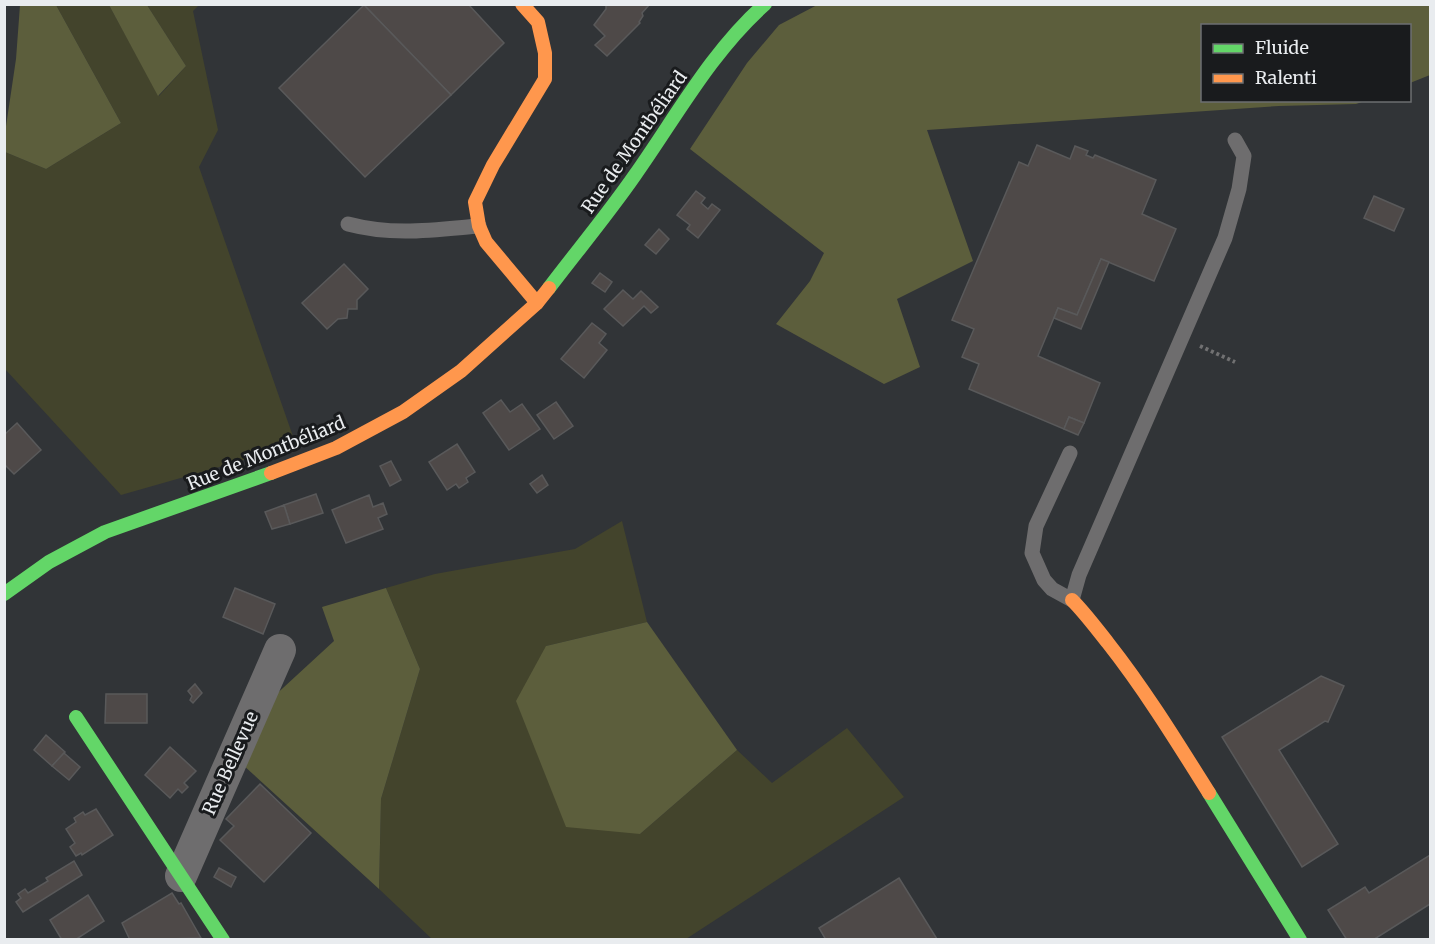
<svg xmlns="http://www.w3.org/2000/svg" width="1435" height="944" font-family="Merriweather,serif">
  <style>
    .green { fill: #43442c }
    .forest { fill: #5c5e3c }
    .building { fill: #4e4948; stroke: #59595a; stroke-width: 1.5 }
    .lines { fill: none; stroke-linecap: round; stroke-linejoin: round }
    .path { stroke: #717172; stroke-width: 4; stroke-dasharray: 3 3; stroke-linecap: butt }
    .lane { stroke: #6e6d6e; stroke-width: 15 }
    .street { stroke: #6e6d6e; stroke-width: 32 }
    .fast { stroke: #63d668; stroke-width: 14 }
    .slow { stroke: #ff974d; stroke-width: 14 }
    .labels { text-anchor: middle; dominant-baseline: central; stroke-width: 6; stroke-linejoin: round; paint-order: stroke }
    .street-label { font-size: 18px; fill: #e9ecef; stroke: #191b1d }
  </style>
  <rect width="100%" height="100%" fill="#313437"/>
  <g class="green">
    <polygon points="56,5 109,5 159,96 186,66 147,5 199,5 193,11 218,130 199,167 296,445 121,495 5,369 5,152 46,169 121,123"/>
    <polygon points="622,521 647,622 546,646 640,834 737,750 772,783 847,728 904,797 686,939 432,939 379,889 381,799 420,669 386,588 435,574 575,549"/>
  </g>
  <g class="forest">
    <polygon points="819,4 1430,5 1430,75 1410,83 1410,26 1202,26 1202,100 1365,101 1356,104 1279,106 927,130 973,261 897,299 920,367 884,384 776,324 810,281 824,253 690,149 747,63 779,25"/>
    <polygon points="20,5 56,5 121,123 46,169 5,152 5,133 16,59"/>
    <polygon points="109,5 147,5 186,66 158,96"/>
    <polygon points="386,588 420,669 381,799 379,889 243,765 271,699 334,641 322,607"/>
    <polygon points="647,622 737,750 640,834 566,827 516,701 546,646"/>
  </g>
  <g class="building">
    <polygon points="365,4 468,4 504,43 451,95 364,5"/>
    <polygon points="606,4 650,4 642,13 643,16 639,22 640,23 607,56 595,45 605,36 594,25 606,9"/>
    <polygon points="364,5 451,95 365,177 279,88"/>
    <polygon points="1037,145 1070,159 1075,146 1088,151 1086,155 1093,158 1095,155 1156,180 1142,214 1176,229 1154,281 1101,259 1077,315 1058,308 1038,356 1100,383 1084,423 1069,417 1064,429 969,389 979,364 962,357 974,329 952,320 1019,162 1028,166"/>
    <polygon points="696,191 705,198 701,203 708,209 712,204 720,210 698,238 687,229 690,225 677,215"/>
    <polygon points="1374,196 1404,209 1394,231 1364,218"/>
    <polygon points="659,229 669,239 656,254 645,245"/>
    <polygon points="1101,259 1109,262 1081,329 1054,318 1058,308 1077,315"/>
    <polygon points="344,264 368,289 357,300 357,309 348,309 347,318 338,319 327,329 302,303"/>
    <polygon points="600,273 612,282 605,292 592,283"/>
    <polygon points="623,290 633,299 641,291 658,307 651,313 644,306 623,326 604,309"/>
    <polygon points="592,323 606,334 599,343 607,350 584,378 561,359"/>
    <polygon points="501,400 510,412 522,404 540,429 509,450 483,413"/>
    <polygon points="556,402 573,426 554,439 537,415"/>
    <polygon points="1069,417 1084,423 1078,435 1064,429"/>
    <polygon points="17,423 41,450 14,474 4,464 4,435"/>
    <polygon points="457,444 475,472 466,478 468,482 459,488 456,484 447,490 429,462"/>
    <polygon points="391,461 401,480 390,486 380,466"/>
    <polygon points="542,475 548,485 537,493 530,484"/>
    <polygon points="316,494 323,513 290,524 284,505"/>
    <polygon points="369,495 373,507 383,503 387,514 378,518 383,529 346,543 332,510"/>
    <polygon points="284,505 290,524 272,529 265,512"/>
    <polygon points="235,588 275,604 263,634 223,617"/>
    <polygon points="1321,676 1344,686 1328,722 1325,721 1279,750 1338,844 1302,867 1222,737"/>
    <polygon points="195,684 202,693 193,703 190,700 192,696 188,691"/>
    <polygon points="106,694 147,694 147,723 105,723"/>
    <polygon points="46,735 65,752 52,766 34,750"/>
    <polygon points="170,747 196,771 184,783 188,787 182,793 178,789 170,798 145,775"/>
    <polygon points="64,753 80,767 69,780 52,766"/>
    <polygon points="260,784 311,833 264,882 220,840 234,826 226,819"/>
    <polygon points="96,809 113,835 82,855 81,853 76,856 70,847 75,843 66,829 76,822 74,818 83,812 85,815"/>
    <polygon points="1430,855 1430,904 1373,940 1347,940 1328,910 1365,887 1369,893"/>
    <polygon points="74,861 82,875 23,912 16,902 21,898 18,894 25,889 28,893 48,881 46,878"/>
    <polygon points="219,868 236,877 231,887 214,877"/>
    <polygon points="899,878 937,939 826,940 819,928"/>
    <polygon points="172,893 179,904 181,903 201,938 130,940 122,923"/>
    <polygon points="88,895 104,921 75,940 62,940 50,920"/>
  </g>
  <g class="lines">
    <polyline class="path" points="1200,346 1235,362"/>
    <g class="lane">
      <path d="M348,224C393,236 433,230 479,226"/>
      <polyline points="1070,453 1036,526 1032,553 1044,580 1052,589 1072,600 1079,575 1225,238 1239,189 1244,156 1235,140"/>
    </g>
    <polyline class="street" points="181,876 280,650"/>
    <g class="fast">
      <path d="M549,288C577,251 608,214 635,175C676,117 711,52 765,4"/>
      <polyline points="4,594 49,562 105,532 271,473"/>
      <polyline points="76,717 223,940"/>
      <polyline points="1209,793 1300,940"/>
    </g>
    <g class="slow">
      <polyline points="522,4 538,22 545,53 545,79 493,165 475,202 479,226 486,242 537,303"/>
      <polyline points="271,473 336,448 403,412 461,371 537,303 549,288"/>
      <path d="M1072,600C1085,613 1096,628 1108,643C1145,690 1177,742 1209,793"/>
    </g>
  </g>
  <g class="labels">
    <g class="street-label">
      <text transform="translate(634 142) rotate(-55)">Rue de Montbéliard</text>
      <text transform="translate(266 453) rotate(-22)">Rue de Montbéliard</text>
      <text transform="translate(230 763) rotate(-66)">Rue Bellevue</text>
    </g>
  </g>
  <rect width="1435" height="944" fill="none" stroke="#e9ecef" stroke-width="12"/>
  <rect x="1201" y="24" width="210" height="78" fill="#191b1d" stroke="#6c6f71" stroke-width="1.5"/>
  <rect x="1213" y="44" width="30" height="9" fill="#63d668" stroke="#6c6f71" stroke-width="1.5"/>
  <text x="1255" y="54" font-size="18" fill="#e9ecef">Fluide</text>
  <rect x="1213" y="74" width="30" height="9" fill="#ff974d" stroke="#6c6f71" stroke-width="1.5"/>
  <text x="1255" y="84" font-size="18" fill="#e9ecef">Ralenti</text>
</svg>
